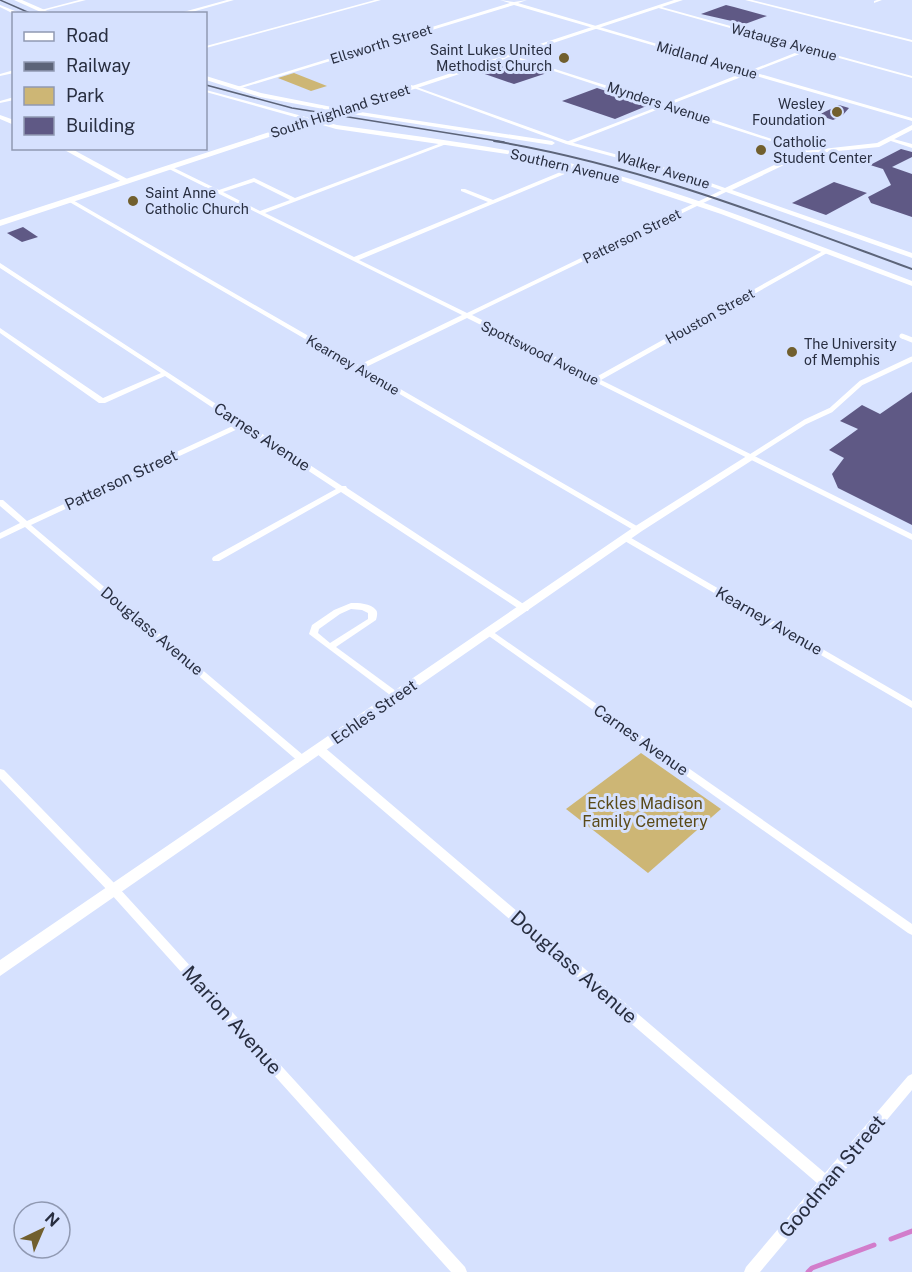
<svg xmlns="http://www.w3.org/2000/svg" width="912" height="1272" font-family="'Public Sans',sans-serif">
  <style>
    .green { fill: #cdb675 }
    .lines { fill: none; stroke-linecap: round; stroke-linejoin: round }
    .stream { stroke: #d27dcb; stroke-width: 5 }
    .building { fill: #5f5985 }
    .pedestrian { stroke: #fff; stroke-width: 5 }
    .minor { fill: #fff; fill-rule: evenodd }
    .tertiary { fill: #fff; fill-rule: evenodd }
    .secondary { fill: #fff; fill-rule: evenodd }
    .rail-far1 { stroke: #5c6479; stroke-width: 1.5 }
    .rail { stroke: #5c6479; stroke-width: 2 }
    .poi-dot { fill: #715f2e; stroke: #d6e1fe; stroke-width: 2 }
    .labels { text-anchor: middle; dominant-baseline: central; stroke-width: 6; stroke-linejoin: round; paint-order: stroke }
    .far-street-label { font-size: 14px; fill: #282e40; stroke: #d6e1fe }
    .far-poi-label { font-size: 14px; fill: #282e40; stroke: #d6e1fe; text-anchor: start }
    .street-label { font-size: 16px; fill: #282e40; stroke: #d6e1fe }
    .park-label { font-size: 16px; fill: #5a4a19; stroke: #d6e1fe }
    .near-street-label { font-size: 20px; fill: #282e40; stroke: #d6e1fe }
  </style>
  <rect width="100%" height="100%" fill="#d6e1fe"/>
  <g class="green">
    <polygon points="294,73 327,86 311,91 278,78"/>
    <polygon points="641,753 721,809 648,873 566,809"/>
  </g>
  <g class="lines">
    <g class="stream">
      <polyline points="891,1239 912,1231"/>
      <polyline points="808,1272 812,1268 874,1245"/>
    </g>
  </g>
  <g class="building">
    <polygon points="726,5 734,7 767,16 745,24 701,14"/>
    <polygon points="514,61 518,62 550,72 514,84 479,72"/>
    <polygon points="597,88 649,105 615,119 562,101"/>
    <polygon points="839,105 849,108 842,116 833,120 818,115"/>
    <polygon points="901,149 912,152 912,157 892,167 912,174 912,217 871,203 868,197 891,185 883,169 870,165"/>
    <polygon points="834,182 867,193 826,215 792,203"/>
    <polygon points="23,227 38,237 22,242 7,233"/>
    <polygon points="912,392 912,525 838,488 832,474 844,458 829,450 858,429 840,421 862,405 880,414"/>
  </g>
  <g class="lines">
    <g class="pedestrian">
      <polyline points="902,336 912,340"/>
      <polyline points="750,457 805,422 831,410 861,383 912,359"/>
    </g>
    <g class="minor">
      <polygon points="79,0 86,0 43,11 41,10"/>
      <polygon points="227,0 234,0 185,14 176,14"/>
      <polygon points="375,0 381,0 206,48 206,46"/>
      <polygon points="500,0 514,2 527,0 518,3 749,71 805,49 655,7 658,6 912,76 912,78 810,50 753,72 912,118 912,121 749,74 669,105 808,151 808,153 664,107 570,144 566,144 566,142 660,106 508,56 508,54 664,104 745,72 514,5 238,89 234,88 510,3"/>
      <polygon points="745,0 752,0 912,40 912,42"/>
      <polygon points="877,0 882,0 874,3 874,1"/>
      <polygon points="0,5 20,13 21,14 14,14 0,7"/>
      <polygon points="14,70 14,73 0,76 0,74"/>
      <polygon points="206,90 313,119 313,120 309,121 206,92"/>
      <polygon points="14,97 14,100 0,103 0,101"/>
      <polygon points="890,138 912,144 912,148 888,140 888,138"/>
      <path d="M444,142L449,143L265,213L354,257L488,202L461,191V189H465L493,200L575,166H579V168L359,260L467,313L724,189H728V191L472,315L596,377L823,251H827V253L601,380L912,534V540L467,318L364,368L642,529L638,532L635,531L66,200L71,199L359,365L462,315L165,167L170,166L219,190L254,178L295,198ZM254,182L290,200L260,211L223,192Z"/>
      <polygon points="0,263 342,486 346,486 347,488 528,607 529,609 528,611 522,611 341,492 219,561 213,561 212,559 213,557 336,489 242,427 31,525 309,760 308,763 300,763 25,527 0,539 0,533 20,523 0,506 0,500 3,500 27,521 237,424 165,376 105,403 99,403 0,333 0,328 103,398 161,373 0,268"/>
      <polygon points="626,535 912,701 912,708 623,540 622,538 623,536"/>
      <path d="M351,603C358,603 371,603 376,610C378,612 377,617 376,620L336,647L400,694L402,696L400,698H394L309,634L312,625L334,610ZM351,609L362,610L368,613V619L330,643L318,633L319,629L340,614Z"/>
      <polygon points="489,629 912,924 912,935 908,933 486,634 485,632"/>
      <polygon points="320,746 324,747 825,1173 908,1076 912,1074 912,1090 834,1183 833,1189 828,1191 760,1272 744,1272 746,1267 817,1183 316,753 315,750 316,747"/>
      <polygon points="0,769 4,770 119,888 465,1267 467,1272 451,1272 111,894 0,779"/>
    </g>
    <g class="tertiary">
      <polygon points="411,85 570,142 674,170 725,188 804,151 877,143 912,125 912,130 879,147 807,154 732,190 912,253 912,258 670,172 566,144 411,87"/>
      <polygon points="341,109 552,141 555,143 552,145 339,112 339,110"/>
      <polygon points="0,115 14,120 14,125 0,119"/>
      <path d="M311,118L337,125C429,138 523,149 613,174C715,203 813,244 912,281V286L721,214L607,176L507,154L336,129L309,121L308,120Z"/>
      <polygon points="61,148 70,148 131,181 124,183"/>
      <polygon points="750,454 754,455 754,459 642,531 0,976 0,960 634,527"/>
    </g>
    <g class="secondary">
      <polygon points="14,0 22,0 54,14 45,14"/>
      <polygon points="674,0 683,0 0,226 0,220 334,111 260,97 206,80 206,76 261,93 342,109"/>
    </g>
    <g class="rail-far1">
      <polyline points="0,0 32,14"/>
      <polyline points="206,85 292,108 504,142"/>
    </g>
    <path class="rail" d="M494,141C639,165 775,219 912,269"/>
  </g>
  <g class="poi-dot">
    <circle cx="564" cy="58" r="6"/>
    <circle cx="837" cy="112" r="6"/>
    <circle cx="761" cy="150" r="6"/>
    <circle cx="133" cy="201" r="6"/>
    <circle cx="792" cy="352" r="6"/>
  </g>
  <g class="labels">
    <g class="far-street-label">
      <text transform="translate(784 42) rotate(15)">Watauga Avenue</text>
      <text transform="translate(381 44) rotate(-17)">Ellsworth Street</text>
      <text transform="translate(707 60) rotate(16)">Midland Avenue</text>
      <text transform="translate(659 103) rotate(18)">Mynders Avenue</text>
      <text transform="translate(340 111) rotate(-18)">South Highland Street</text>
      <text transform="translate(565 166) rotate(13)">Southern Avenue</text>
      <text transform="translate(663 170) rotate(17)">Walker Avenue</text>
      <text transform="translate(632 236) rotate(-26)">Patterson Street</text>
      <text transform="translate(710 316) rotate(-29)">Houston Street</text>
      <text transform="translate(540 353) rotate(26)">Spottswood Avenue</text>
      <text transform="translate(353 365) rotate(30)">Kearney Avenue</text>
    </g>
    <g class="far-poi-label">
      <text x="552" y="50" text-anchor="end">Saint Lukes United<tspan x="552" dy="16">Methodist Church</tspan></text>
      <text x="825" y="104" text-anchor="end">Wesley<tspan x="825" dy="16">Foundation</tspan></text>
      <text x="773" y="142">Catholic<tspan x="773" dy="16">Student Center</tspan></text>
      <text x="145" y="193">Saint Anne<tspan x="145" dy="16">Catholic Church</tspan></text>
      <text x="804" y="344">The University<tspan x="804" dy="16">of Memphis</tspan></text>
    </g>
    <g class="street-label">
      <text transform="translate(262 437) rotate(33)">Carnes Avenue</text>
      <text transform="translate(121 480) rotate(-25)">Patterson Street</text>
      <text transform="translate(769 621) rotate(30)">Kearney Avenue</text>
      <text transform="translate(152 631) rotate(40)">Douglass Avenue</text>
      <text transform="translate(374 712) rotate(-35)">Echles Street</text>
      <text transform="translate(641 740) rotate(35)">Carnes Avenue</text>
    </g>
    <g class="park-label">
      <text x="645" y="803">Eckles Madison<tspan x="645" dy="18">Family Cemetery</tspan></text>
    </g>
    <g class="near-street-label">
      <text transform="translate(574 967) rotate(41)">Douglass Avenue</text>
      <text transform="translate(232 1020) rotate(48)">Marion Avenue</text>
      <text transform="translate(832 1176) rotate(-50)">Goodman Street</text>
    </g>
  </g>
  <rect x="12" y="12" width="195" height="138" fill="#d6e1fe" stroke="#9099b2" stroke-width="1.5"/>
  <rect x="24" y="32" width="30" height="9" fill="#ffffff" stroke="#9099b2" stroke-width="1.5"/>
  <text x="66" y="42" font-size="18" fill="#282e40">Road</text>
  <rect x="24" y="62" width="30" height="9" fill="#5c6479" stroke="#9099b2" stroke-width="1.5"/>
  <text x="66" y="72" font-size="18" fill="#282e40">Railway</text>
  <rect x="24" y="87" width="30" height="18" fill="#cdb675" stroke="#9099b2" stroke-width="1.5"/>
  <text x="66" y="102" font-size="18" fill="#282e40">Park</text>
  <rect x="24" y="117" width="30" height="18" fill="#5f5985" stroke="#9099b2" stroke-width="1.5"/>
  <text x="66" y="132" font-size="18" fill="#282e40">Building</text>
  <g transform="translate(42 1230) rotate(44)"><circle r="28" fill="#d6e1fe" stroke="#9099b2" stroke-width="1.5"/>
  <path d="M0-4.5L10 22L0 15L-10 22Z" fill="#715f2e"/>
  <text y="-9" font-size="16" font-weight="bold" text-anchor="middle" fill="#282e40">N</text>
  </g>
</svg>
